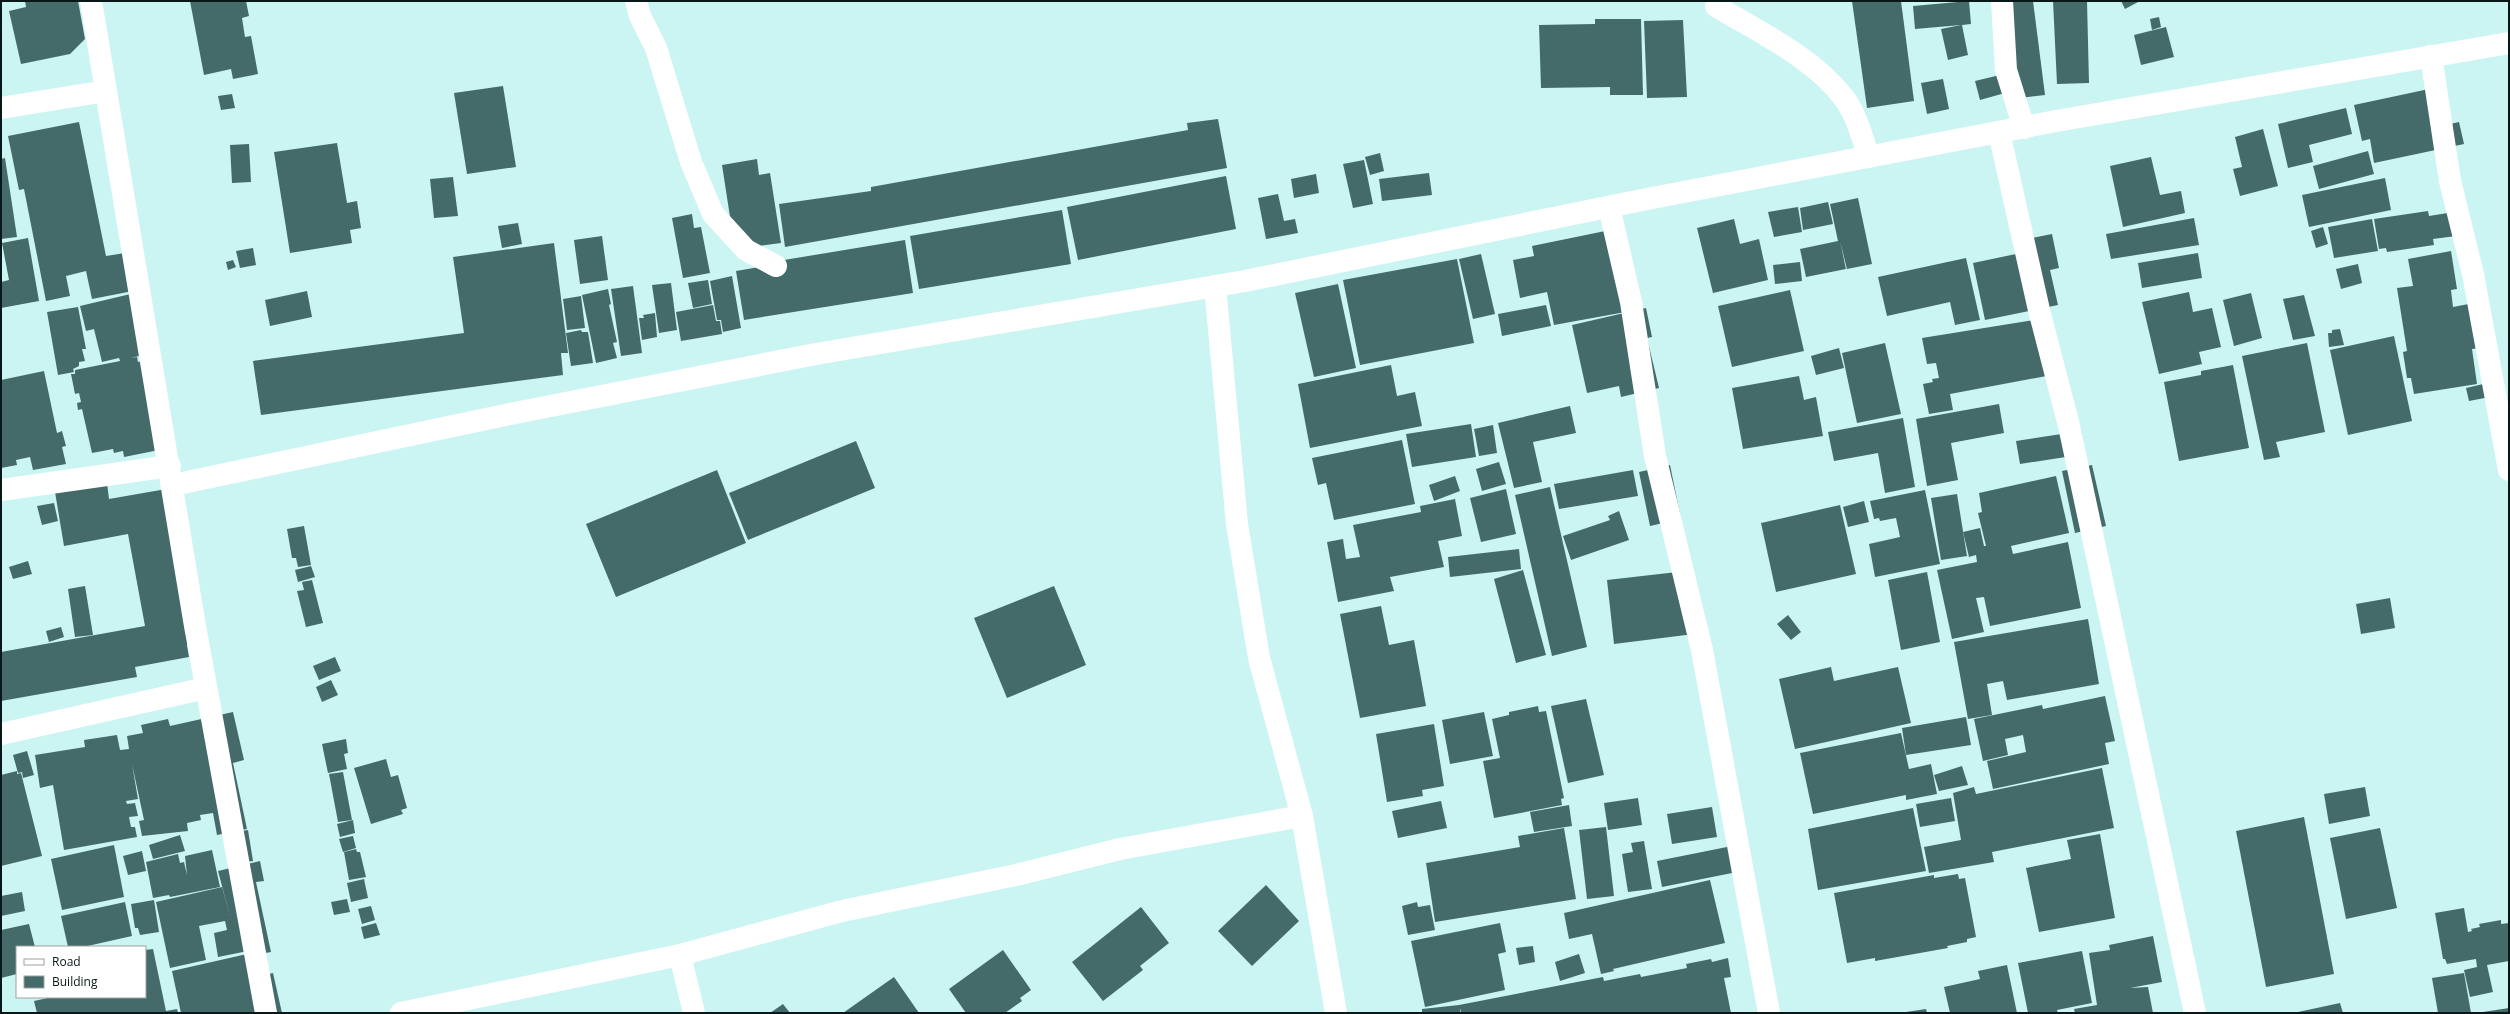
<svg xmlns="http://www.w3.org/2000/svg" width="2510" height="1014" font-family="'Open Sans',sans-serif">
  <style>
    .building { fill: #446b69 }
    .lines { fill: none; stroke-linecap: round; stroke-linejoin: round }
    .minor { stroke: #fff; stroke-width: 22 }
  </style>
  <rect width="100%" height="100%" fill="#cbf5f3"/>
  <g class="building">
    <polygon points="25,1 78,1 85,39 70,54 21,64 9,11 26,7"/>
    <polygon points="190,1 246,1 249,16 242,18 245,37 251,36 258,74 233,79 231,69 204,75"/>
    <polygon points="1852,1 1901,1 1914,101 1867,108"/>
    <polygon points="1969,1 1971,24 1962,25 1968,55 1948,60 1941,29 1961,25 1915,29 1913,6"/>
    <polygon points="1999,1 2033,1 2045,95 2012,99"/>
    <polygon points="2053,1 2087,1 2089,83 2057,84"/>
    <polygon points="2121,1 2140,1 2125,9"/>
    <polygon points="2159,17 2161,27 2152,30 2150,19"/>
    <polygon points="1595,19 1641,19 1643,95 1610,95 1610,87 1541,88 1539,25 1595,24"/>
    <polygon points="1683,20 1687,97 1647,98 1644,21"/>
    <polygon points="2166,27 2174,57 2141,65 2134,35"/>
    <polygon points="2000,75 2005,93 1980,100 1975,81"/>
    <polygon points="1943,79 1949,109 1927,114 1921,83"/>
    <polygon points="503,86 516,167 467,174 454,93"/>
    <polygon points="2443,86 2446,125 2459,122 2464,144 2374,163 2370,139 2362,141 2354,105"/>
    <polygon points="232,94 235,108 221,110 218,96"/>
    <polygon points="2346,108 2352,134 2309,145 2313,162 2288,168 2278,124"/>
    <polygon points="1218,119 1227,168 785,247 779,204 871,191 871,187 1188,130 1187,123"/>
    <polygon points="79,122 106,256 125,253 133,291 92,299 86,271 66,276 70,296 46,301 24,189 19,190 8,136"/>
    <polygon points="2263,129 2278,186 2240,196 2233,169 2242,167 2235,137"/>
    <polygon points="337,143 347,203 357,201 361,228 350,230 352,243 290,253 274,152"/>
    <polygon points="249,144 251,182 232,183 230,145"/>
    <polygon points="2368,151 2374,174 2319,189 2313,166"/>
    <polygon points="1380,153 1384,171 1370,175 1365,157"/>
    <polygon points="2151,157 2160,195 2181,191 2185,213 2123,227 2110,166"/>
    <polygon points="5,158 17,237 1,239 1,159"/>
    <polygon points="757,159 759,175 770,173 781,243 735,249 722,165"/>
    <polygon points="1364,160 1373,204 1353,208 1343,164"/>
    <polygon points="1429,173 1432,195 1382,201 1379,179"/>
    <polygon points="1316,174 1319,193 1294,198 1291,179"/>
    <polygon points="1226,176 1236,229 1078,260 1067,207"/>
    <polygon points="453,177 458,216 434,218 430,179"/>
    <polygon points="2385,178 2391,210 2309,227 2302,195"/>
    <polygon points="1278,194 1284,221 1295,219 1298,233 1266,239 1258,198"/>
    <polygon points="1858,198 1872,264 1847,269 1840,241 1846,269 1806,277 1800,249 1838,241 1830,204"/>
    <polygon points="1828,202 1833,224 1803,230 1800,208"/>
    <polygon points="1798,207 1802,232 1774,237 1768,212"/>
    <polygon points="1062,210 1071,264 919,289 910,236"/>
    <polygon points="2428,211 2429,216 2460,211 2464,235 2433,239 2434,245 2387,252 2386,248 2379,249 2374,219"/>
    <polygon points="692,214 694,228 701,227 710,273 683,278 672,218"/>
    <polygon points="2194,218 2199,245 2111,259 2106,234"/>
    <polygon points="1734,219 1740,244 1759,239 1768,280 1713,293 1697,228"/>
    <polygon points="2372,219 2378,251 2334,258 2328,227"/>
    <polygon points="518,223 522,244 502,248 498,226"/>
    <polygon points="2323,227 2328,244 2316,248 2311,231"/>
    <polygon points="1615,229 1631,311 1554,325 1547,292 1520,298 1513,260 1534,256 1532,246"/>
    <polygon points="2052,234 2059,268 2050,270 2058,305 1985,320 1973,263 2035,250 2032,238"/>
    <polygon points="602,236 608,280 580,284 574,240"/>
    <polygon points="28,238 39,301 1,308 1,282 9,280 2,243"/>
    <polygon points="905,240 913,293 744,320 736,271 778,264 778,261"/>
    <polygon points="554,243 568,353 561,353 563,375 261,415 253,361 464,333 453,257"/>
    <polygon points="253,248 256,265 240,268 236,251"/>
    <polygon points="2451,251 2457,289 2451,290 2453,307 2474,303 2481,348 2472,349 2477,384 2414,394 2411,378 2407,378 2403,352 2407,351 2397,288 2413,286 2408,259"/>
    <polygon points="2198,253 2202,278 2142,288 2138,263"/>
    <polygon points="1481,254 1495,314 1473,319 1459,259"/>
    <polygon points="1966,258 1980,320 1955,325 1950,302 1887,316 1878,277"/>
    <polygon points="1457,259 1474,343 1360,365 1343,280"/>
    <polygon points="233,260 236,267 228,270 226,262"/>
    <polygon points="1800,262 1802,281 1775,284 1773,265"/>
    <polygon points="2358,264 2362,283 2341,289 2336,269"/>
    <polygon points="732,276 741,328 723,332 721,320 717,320 710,281"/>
    <polygon points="708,280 712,304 693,308 688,283"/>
    <polygon points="671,283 677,330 659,333 652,285"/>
    <polygon points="1338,284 1356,368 1314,377 1295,293"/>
    <polygon points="633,286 642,353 621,356 611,289"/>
    <polygon points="608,289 611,304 609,305 617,342 613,343 617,358 596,363 582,295"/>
    <polygon points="1790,290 1804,351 1732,367 1718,306"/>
    <polygon points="307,291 312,317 270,326 265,300"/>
    <polygon points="139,292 153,353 130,358 137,357 138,362 150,359 169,448 124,457 123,451 114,453 113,449 92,453 82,409 78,410 77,403 81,402 79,393 75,394 71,374 75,374 75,370 120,361 119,358 102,362 94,329 86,331 80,306"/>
    <polygon points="2189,292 2193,312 2212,308 2221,347 2199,352 2202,364 2159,374 2142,302"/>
    <polygon points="2251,293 2262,338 2234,346 2223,300"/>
    <polygon points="2304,295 2315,336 2293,340 2283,299"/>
    <polygon points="581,296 585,328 567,330 563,299"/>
    <polygon points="713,305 716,321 720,321 722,334 681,341 676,312"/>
    <polygon points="1546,305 1551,326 1502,336 1498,314"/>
    <polygon points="78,307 86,349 82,349 85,361 79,362 79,366 73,369 74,372 58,375 47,312"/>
    <polygon points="1646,308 1652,337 1647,338 1659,388 1621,397 1619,386 1587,393 1572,325"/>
    <polygon points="655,313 657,337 642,340 639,318 644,318 643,315"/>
    <polygon points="2041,319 2062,373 1950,394 1953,410 1929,414 1923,384 1933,382 1932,379 1939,378 1936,363 1927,364 1922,338"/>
    <polygon points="2340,329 2344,345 2329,347 2328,333 2332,333 2332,330"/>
    <polygon points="581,330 582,332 588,332 593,363 571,366 566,333"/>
    <polygon points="2394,336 2412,421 2348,435 2330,350"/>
    <polygon points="1885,343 1901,414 1857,423 1842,353"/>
    <polygon points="2307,343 2325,432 2276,442 2280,457 2264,460 2242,356"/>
    <polygon points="1839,348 1844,368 1816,375 1811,356"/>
    <polygon points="1391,365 1397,396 1415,392 1422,426 1310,448 1298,384"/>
    <polygon points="2233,365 2249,448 2179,461 2164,382 2201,375 2201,371"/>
    <polygon points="44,371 57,433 62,431 66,446 62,447 66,464 33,470 30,457 16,460 17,465 1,468 1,380"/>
    <polygon points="1799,376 1804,400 1816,397 1823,436 1743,449 1732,388"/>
    <polygon points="2492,382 2495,396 2469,401 2466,388"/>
    <polygon points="1999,404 2004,433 1951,443 1958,480 1927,486 1916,419"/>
    <polygon points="1570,406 1576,433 1533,442 1542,482 1514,488 1498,423"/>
    <polygon points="1903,418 1915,487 1885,493 1878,453 1834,461 1828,432"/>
    <polygon points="1471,424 1476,457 1412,467 1406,434"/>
    <polygon points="1493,425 1497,453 1479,456 1474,429"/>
    <polygon points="2081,431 2085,454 2020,464 2016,441"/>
    <polygon points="1402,440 1415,504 1334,520 1326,483 1318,485 1312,458"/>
    <polygon points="856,441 875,488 748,540 729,493"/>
    <polygon points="1499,462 1506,484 1482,491 1476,469"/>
    <polygon points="1670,465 1681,519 1650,526 1639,472"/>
    <polygon points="2092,465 2106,526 2075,533 2062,471"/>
    <polygon points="717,470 746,543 616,597 586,524"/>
    <polygon points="1633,470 1638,496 1559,509 1554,484"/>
    <polygon points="1455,476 1460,491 1434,501 1429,485"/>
    <polygon points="2056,476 2069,533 2011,546 2013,554 2068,542 2081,608 1990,626 1984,597 1976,598 1984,632 1952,639 1937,570 1977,562 1976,555 1969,557 1963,532 1980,528 1984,546 1986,546 1978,513 1982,512 1979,493"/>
    <polygon points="107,483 109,499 172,488 195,644 187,645 189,657 135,667 137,677 1,701 1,652 145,626 128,534 64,546 55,492"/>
    <polygon points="1550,487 1587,647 1552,656 1515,495"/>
    <polygon points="1506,489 1516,534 1481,542 1470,498"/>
    <polygon points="1925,490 1940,564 1875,577 1869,544 1900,537 1896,518 1880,521 1879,518 1874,519 1870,501"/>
    <polygon points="1957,494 1967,556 1941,560 1931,498"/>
    <polygon points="1455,499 1462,536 1438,541 1444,567 1390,577 1394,591 1338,602 1327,542 1343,539 1346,559 1360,557 1353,525 1421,512 1420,506"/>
    <polygon points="1864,501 1869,522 1848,527 1843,507"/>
    <polygon points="54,503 58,521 42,525 37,506"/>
    <polygon points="1840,505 1856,574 1776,592 1761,523"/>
    <polygon points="1619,511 1629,540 1571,560 1563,536 1610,520 1608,516"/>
    <polygon points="304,526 311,565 298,567 296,558 292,558 287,529"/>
    <polygon points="1519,549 1521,569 1450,577 1448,557"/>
    <polygon points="28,561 32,574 13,579 9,567"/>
    <polygon points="311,566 315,577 298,582 295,570"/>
    <polygon points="1523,570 1546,655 1516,663 1494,579"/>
    <polygon points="1686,571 1694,634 1614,644 1607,580"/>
    <polygon points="1927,572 1940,642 1901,650 1888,580"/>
    <polygon points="312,580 323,623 306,627 297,591 304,590 302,582"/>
    <polygon points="85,586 93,635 75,637 68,589"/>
    <polygon points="1054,586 1086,665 1007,698 974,618"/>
    <polygon points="2390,598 2395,628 2361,634 2356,604"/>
    <polygon points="1381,606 1389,645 1414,640 1426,706 1360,718 1340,614"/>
    <polygon points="1788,615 1801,632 1791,640 1777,624"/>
    <polygon points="2088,619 2099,684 2007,700 2003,681 1987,684 1992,715 1968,719 1954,642"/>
    <polygon points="61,627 64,637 49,642 46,631"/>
    <polygon points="335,657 341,671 319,680 313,666"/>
    <polygon points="1831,667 1834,681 1898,667 1911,723 1795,749 1779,679"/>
    <polygon points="331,680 338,695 322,702 316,687"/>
    <polygon points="2105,696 2115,741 2105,743 2109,764 1993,789 1987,761 2026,752 2023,735 2005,739 2008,755 1983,761 1974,719 2042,705 2043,709"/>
    <polygon points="1586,699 1604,775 1568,783 1551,706"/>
    <polygon points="1538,706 1539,712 1546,711 1564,798 1561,799 1562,805 1494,818 1483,761 1500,758 1492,719 1509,715 1509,712"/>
    <polygon points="233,712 244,760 233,763 247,829 217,835 213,813 200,815 201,820 187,823 188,831 142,836 139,821 144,820 132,764 138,799 126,801 127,804 135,803 138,816 129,817 131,827 135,827 137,837 64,850 53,785 40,788 35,755 85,747 84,740 117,735 120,750 129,749 127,736 143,733 141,725 168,719 170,726"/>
    <polygon points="1484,712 1493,756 1450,764 1442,720"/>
    <polygon points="1966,717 1971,745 1906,755 1902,728"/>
    <polygon points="1434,724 1444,786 1422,790 1423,796 1387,802 1376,734"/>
    <polygon points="1901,733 1909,769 1931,764 1937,794 1906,800 1906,795 1813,814 1800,753"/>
    <polygon points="346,739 348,753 344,754 347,769 328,773 322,744"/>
    <polygon points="27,751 34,775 23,778 22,772 18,773 13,755"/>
    <polygon points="386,759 391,777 398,775 407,808 401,810 403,814 371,824 354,768"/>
    <polygon points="1962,766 1968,785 1939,791 1934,775"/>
    <polygon points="2102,768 2114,828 1992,852 1994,862 1929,873 1924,847 1961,840 1953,793 1974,787 1976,794"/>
    <polygon points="17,771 17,774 21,773 42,856 1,866 1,775"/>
    <polygon points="343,772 352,820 338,822 329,774"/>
    <polygon points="2365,787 2370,816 2329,824 2324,794"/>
    <polygon points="1638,798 1642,825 1608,830 1604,803"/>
    <polygon points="1951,798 1955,821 1920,827 1916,804"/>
    <polygon points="1441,801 1447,828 1398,838 1392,811"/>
    <polygon points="1569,805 1572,826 1534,832 1530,812"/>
    <polygon points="1712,807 1717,837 1672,844 1667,814"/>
    <polygon points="1913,808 1926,871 1818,890 1808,829"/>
    <polygon points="2304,817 2334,974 2266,987 2236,831"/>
    <polygon points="353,820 355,833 340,837 337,824"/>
    <polygon points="1606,827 1614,896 1587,899 1579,830"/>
    <polygon points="1564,828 1576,899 1435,922 1426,863 1520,847 1518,836"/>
    <polygon points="2380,828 2397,908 2346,919 2330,838"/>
    <polygon points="248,830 253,861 235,864 228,833"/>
    <polygon points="2100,834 2115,918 2039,932 2026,868 2071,859 2067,840"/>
    <polygon points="180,835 185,851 153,859 149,845"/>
    <polygon points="353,836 356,848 343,852 339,839"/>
    <polygon points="1644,841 1652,889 1628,892 1622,854 1633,852 1631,843"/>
    <polygon points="114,845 124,897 62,910 51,859"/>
    <polygon points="1732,846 1737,872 1662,887 1657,861"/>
    <polygon points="356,849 357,852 360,852 366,877 349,880 344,852"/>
    <polygon points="212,850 220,887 170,897 169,895 153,898 146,862 178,854 180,863 184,862 187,875 185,856"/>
    <polygon points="142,851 146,871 128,875 123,856"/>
    <polygon points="260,861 264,881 256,882 271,952 249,956 248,951 218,957 214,933 227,930 225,921 199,926 206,960 170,968 156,902 222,887 231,920 218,871"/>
    <polygon points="1958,874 1959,879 1965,878 1976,937 1967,939 1967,942 1947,946 1948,948 1875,961 1875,958 1847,963 1834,893 1934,875 1934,878"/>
    <polygon points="364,879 368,898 351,902 347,883"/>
    <polygon points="1710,880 1725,943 1613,969 1614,971 1601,974 1592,934 1569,939 1564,913"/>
    <polygon points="1266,885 1299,921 1252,966 1218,931"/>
    <polygon points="22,892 25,911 1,916 1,896"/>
    <polygon points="347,899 350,912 334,915 331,902"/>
    <polygon points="154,900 159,932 140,935 138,928 135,928 131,904"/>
    <polygon points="125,902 132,936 83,947 68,947 61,916"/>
    <polygon points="1417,902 1418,907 1430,905 1435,930 1408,935 1402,906"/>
    <polygon points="371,906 375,920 362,924 358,909"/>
    <polygon points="1141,907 1169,943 1140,966 1143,970 1103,1001 1072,962"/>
    <polygon points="2464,908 2468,932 2472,931 2471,929 2480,927 2479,924 2501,920 2501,924 2509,923 2509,961 2487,965 2493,992 2470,997 2464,970 2477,967 2476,959 2447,964 2445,959 2443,959 2435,913"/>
    <polygon points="376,923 380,935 364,939 361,927"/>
    <polygon points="1500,923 1506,952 1498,954 1505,990 1425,1007 1411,941"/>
    <polygon points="29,924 35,947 17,947 17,974 1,978 1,930"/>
    <polygon points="2153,936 2162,982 2130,988 2148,987 2153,1013 2075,1013 2074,1009 2097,1005 2089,953 2110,950 2109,945"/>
    <polygon points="1533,946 1535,962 1519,965 1516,948"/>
    <polygon points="153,949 166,1011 177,1009 178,1013 37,1013 34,1001 52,997 145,997 145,950"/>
    <polygon points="1003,950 1031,990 1020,998 1022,1001 1005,1013 966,1013 949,989"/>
    <polygon points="2082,951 2092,1003 2057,1010 2058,1013 2028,1013 2018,963"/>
    <polygon points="247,954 265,975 273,973 282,1013 181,1013 172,971"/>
    <polygon points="1579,954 1585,973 1560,981 1555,962"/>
    <polygon points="1728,958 1731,977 1724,978 1731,1013 1461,1013 1460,1008 1460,1013 1422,1013 1422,1009 1459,1005 1603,977 1604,981 1640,974 1641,977 1687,968 1686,964 1711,959 1712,962"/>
    <polygon points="2007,965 2017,1013 1950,1013 1944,987 1980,979 1978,971"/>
    <polygon points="2464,973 2471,1013 2438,1013 2432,978"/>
    <polygon points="894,977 919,1013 843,1013"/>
    <polygon points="2340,1003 2343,1013 2298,1013 2298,1012"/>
    <polygon points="783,1004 790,1013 770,1013"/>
    <polygon points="2509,1008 2509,1013 2483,1013 2483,1012"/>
    <polygon points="1926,1009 1927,1013 1906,1013 1906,1012"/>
  </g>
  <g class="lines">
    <g class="minor">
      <polyline points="91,1 195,626 266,1013"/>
      <polyline points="636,1 640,16 656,48 691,162 713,214 746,250 776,266"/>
      <polyline points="2002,1 2006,70 2024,128"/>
      <path d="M1716,6C1760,33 1813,57 1844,98C1857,115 1862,138 1869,157"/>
      <polyline points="2431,56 2450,181 2473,274 2509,470"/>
      <polyline points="1,108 106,91"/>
      <polyline points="1999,132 2039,310 2069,426 2195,1013"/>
      <polyline points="1609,207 1631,302 1655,456 1702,650 1769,1013"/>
      <polyline points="1215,286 1237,524 1259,658 1302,816 1336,1013"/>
      <polyline points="173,485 520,412 816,354 1245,281 1647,199 2056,121 2509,43"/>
      <polyline points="1,490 170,466"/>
      <polyline points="1,734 206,688"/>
      <polyline points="680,955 694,1013"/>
      <polyline points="401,1013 680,955 842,911 1016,875 1120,849 1302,816"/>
    </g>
  </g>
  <rect width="2510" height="1014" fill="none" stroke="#081717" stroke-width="4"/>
  <rect x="16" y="946" width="130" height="52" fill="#ffffff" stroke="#9ca2a2"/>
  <rect x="24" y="959" width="20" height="6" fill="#ffffff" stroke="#9ca2a2"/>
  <text x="52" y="966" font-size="12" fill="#081717">Road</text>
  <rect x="24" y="976" width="20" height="12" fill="#446b69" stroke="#9ca2a2"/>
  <text x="52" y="986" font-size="12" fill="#081717">Building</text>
</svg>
